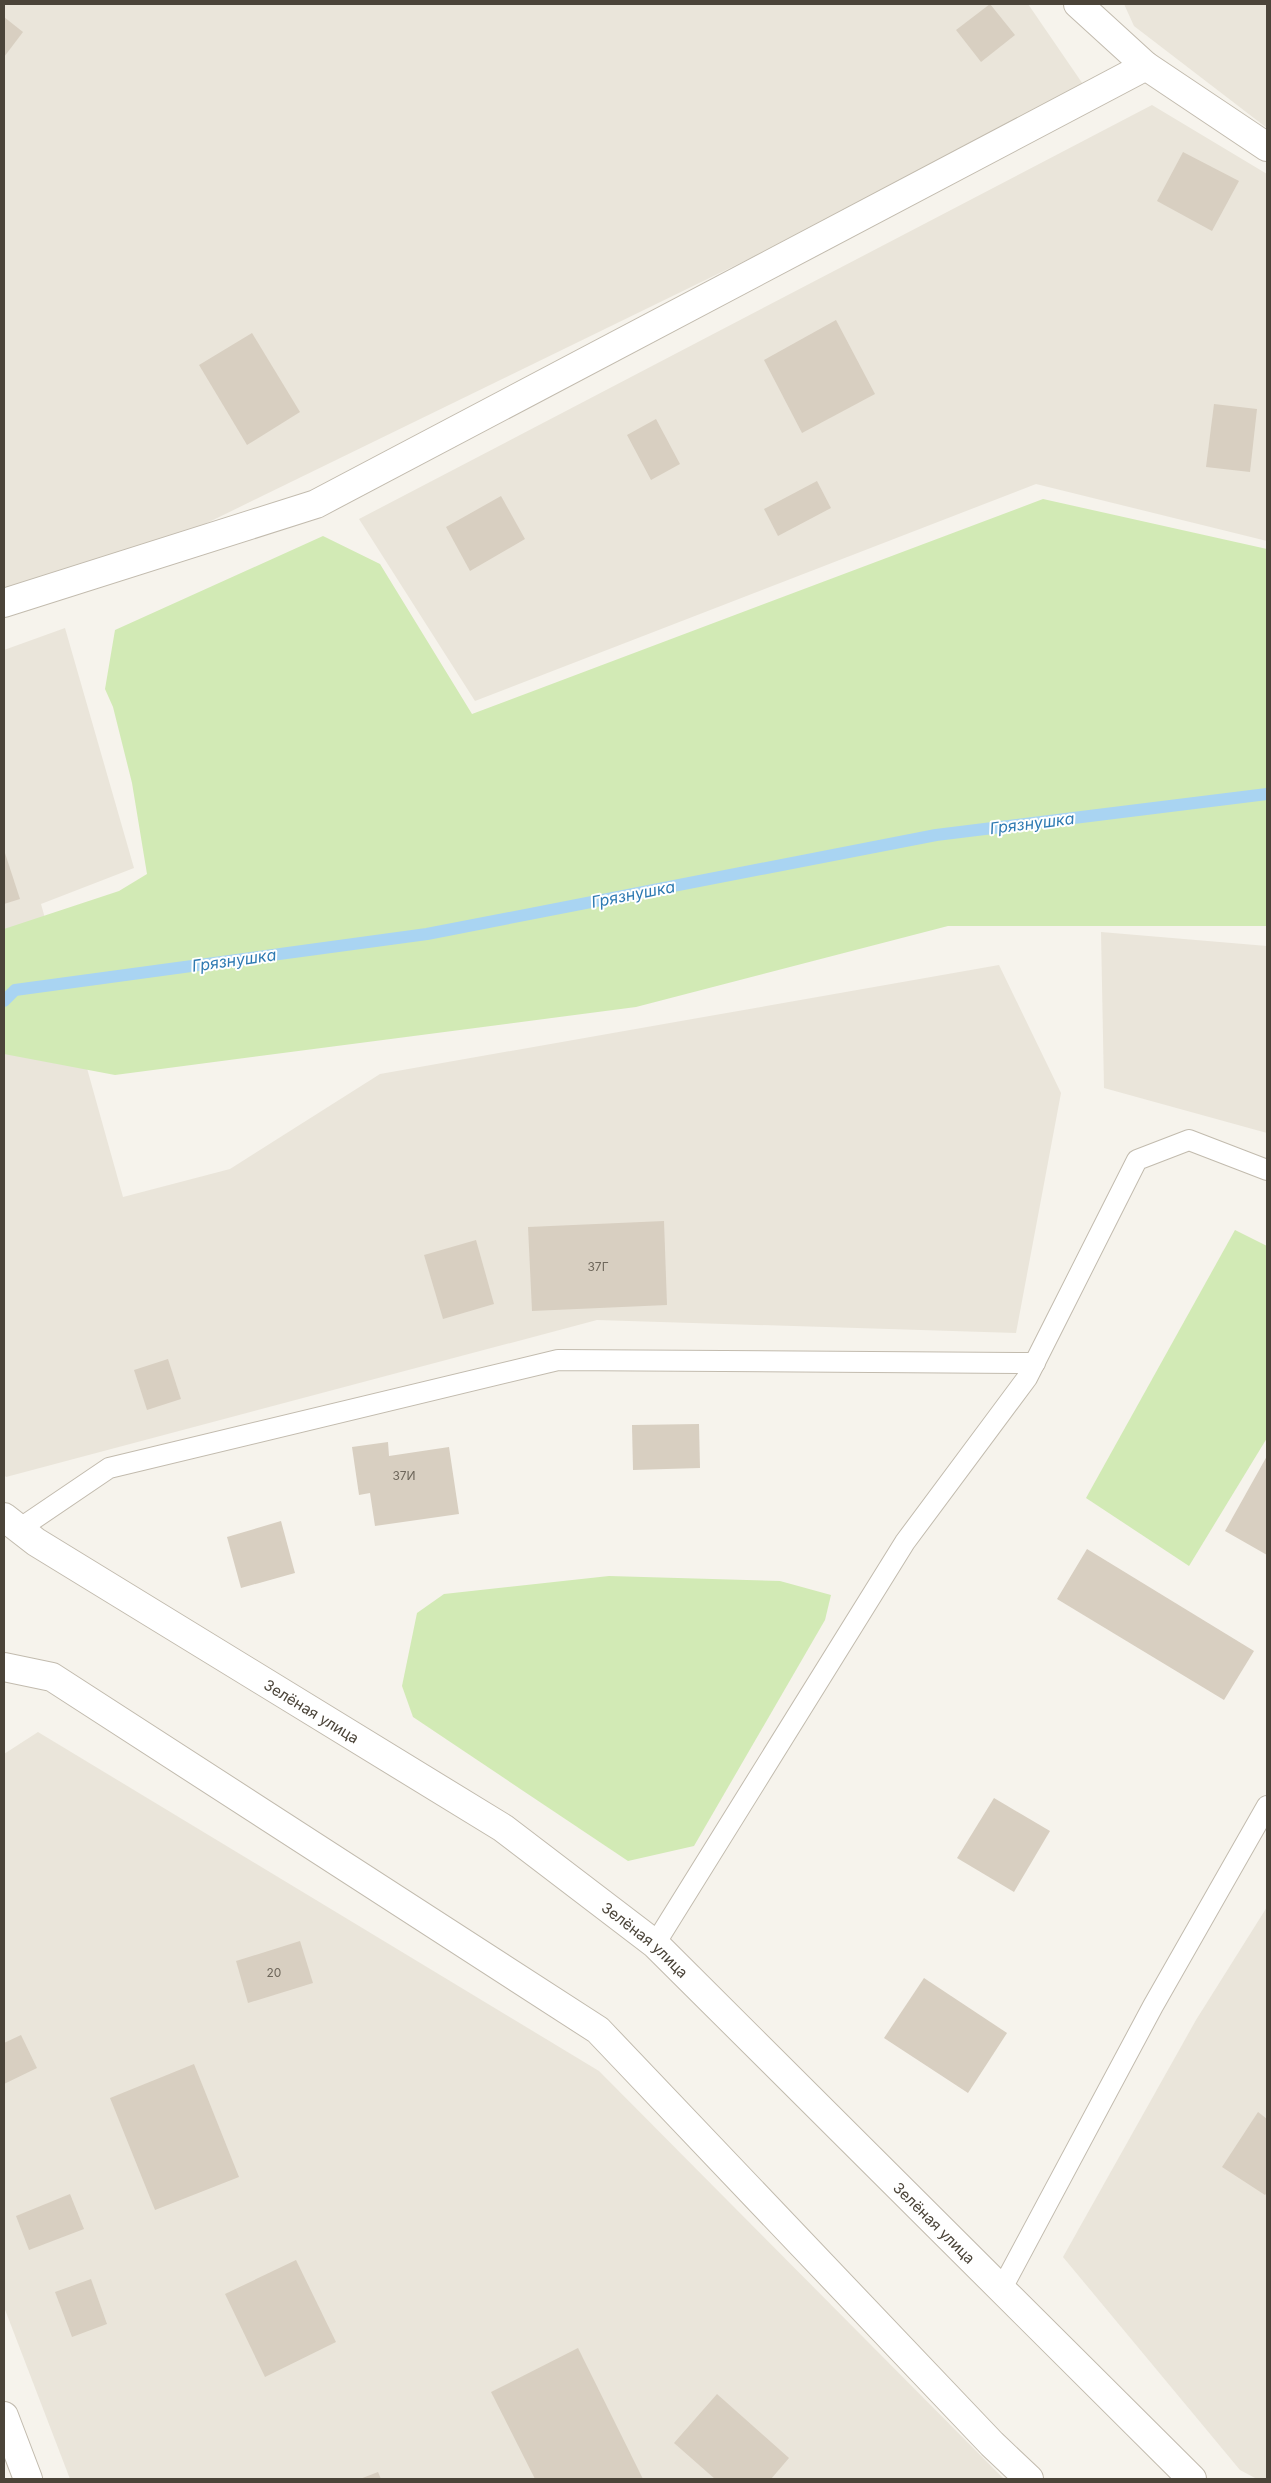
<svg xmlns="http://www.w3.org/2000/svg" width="1271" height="2483" font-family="Inter,sans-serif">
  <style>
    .residential { fill: #eae5da }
    .green { fill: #d2eab5 }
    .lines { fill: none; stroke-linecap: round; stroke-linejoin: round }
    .stream { stroke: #a9d4f2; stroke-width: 12 }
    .building { fill: #d8cfc1 }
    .service-casing { stroke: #c2bbae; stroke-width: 22 }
    .minor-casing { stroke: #c2bbae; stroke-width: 30 }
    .service { stroke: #fff; stroke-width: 20 }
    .minor { stroke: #fff; stroke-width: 28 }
    .labels { text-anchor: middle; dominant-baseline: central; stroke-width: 4; stroke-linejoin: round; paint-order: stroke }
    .number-label { font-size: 12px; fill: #6e675b }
    .street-label { font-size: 15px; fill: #4b4439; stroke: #fff }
    .water-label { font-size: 16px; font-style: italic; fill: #2e7ab2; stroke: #fff }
  </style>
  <rect width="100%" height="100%" fill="#f6f3ec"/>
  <g class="residential">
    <polygon points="4,4 1028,4 1089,93 170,541 4,592"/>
    <polygon points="1124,4 1267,4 1267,128 1134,26"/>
    <polygon points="1152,105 1267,174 1267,541 1036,484 475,701 359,519"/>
    <polygon points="65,628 134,868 41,904 123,1197 230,1169 380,1074 999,965 1061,1093 1016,1333 597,1320 6,1477 4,1475 4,650"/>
    <polygon points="1101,932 1267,946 1267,1133 1104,1088"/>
    <polygon points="38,1732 599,2071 1004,2479 70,2479 4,2307 4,1754"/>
    <polygon points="1267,1907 1267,2479 1257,2479 1240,2470 1063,2257 1196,2020"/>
  </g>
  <g class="green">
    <polygon points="1043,499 1267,549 1267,926 948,926 636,1007 115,1075 4,1054 4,929 119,891 147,874 132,783 113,707 105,689 115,630 323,536 380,564 472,714"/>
    <polygon points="1235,1230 1267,1246 1267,1438 1189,1566 1086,1498"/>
    <polygon points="609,1576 780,1581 831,1595 825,1620 694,1846 628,1861 413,1717 402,1686 417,1613 444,1594"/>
  </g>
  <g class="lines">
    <polyline class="stream" points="4,1001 15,990 427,934 936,835 1267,794"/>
  </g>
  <g class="building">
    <polygon points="990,4 1015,35 981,62 956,30"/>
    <polygon points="4,17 23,32 4,57"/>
    <polygon points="1183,152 1239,181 1212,231 1157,201"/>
    <polygon points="836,320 875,394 802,433 764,360"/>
    <polygon points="252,333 300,412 247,445 199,365"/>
    <polygon points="1214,404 1257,409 1250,472 1206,467"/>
    <polygon points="656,419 680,464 651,480 627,435"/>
    <polygon points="817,481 831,508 778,536 764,509"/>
    <polygon points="501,496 525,539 470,571 446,527"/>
    <polygon points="4,850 20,899 4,904"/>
    <polygon points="664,1221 667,1305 532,1311 528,1227"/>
    <polygon points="476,1240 494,1304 443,1319 424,1255"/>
    <polygon points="168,1359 181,1399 147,1410 134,1370"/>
    <polygon points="699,1424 700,1468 633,1470 632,1425"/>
    <polygon points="388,1442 389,1456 449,1447 459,1514 375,1526 370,1493 359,1495 352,1447"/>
    <polygon points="1267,1456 1267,1555 1225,1531"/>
    <polygon points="281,1521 295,1573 241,1588 227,1537"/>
    <polygon points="1087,1549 1254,1651 1224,1700 1057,1599"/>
    <polygon points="994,1798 1050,1831 1014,1892 957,1858"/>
    <polygon points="300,1941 313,1983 248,2003 236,1961"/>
    <polygon points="924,1978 1007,2033 968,2093 884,2038"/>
    <polygon points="21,2035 37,2068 4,2084 4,2043"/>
    <polygon points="194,2064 239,2177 155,2210 110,2098"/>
    <polygon points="1258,2112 1267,2119 1267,2193 1265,2195 1222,2167"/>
    <polygon points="70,2194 84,2229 29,2250 16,2216"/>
    <polygon points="296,2260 336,2342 265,2377 225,2294"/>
    <polygon points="91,2279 107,2324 72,2337 55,2292"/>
    <polygon points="578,2348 643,2479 535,2479 491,2392"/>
    <polygon points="717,2394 789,2458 771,2479 715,2479 674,2443"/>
    <polygon points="378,2472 381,2479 360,2479"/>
  </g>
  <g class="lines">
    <g class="service-casing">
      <g id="service">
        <polyline points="19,1529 109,1468 558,1360 1035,1363"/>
        <polyline points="655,1944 905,1542 1027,1378 1137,1160 1189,1140 1267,1170"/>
        <polyline points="1001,2290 1153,2006 1267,1806"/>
      </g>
    </g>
    <g class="minor-casing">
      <g id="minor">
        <polyline points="1146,66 1267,147"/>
        <polyline points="4,603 316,504 1146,66 1078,4"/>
        <path id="s1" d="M4,1517L36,1542L503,1828L655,1944L1192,2479"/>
        <polyline points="4,1667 52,1677 598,2030 992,2444 1029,2479"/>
        <polyline points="4,2416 28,2479"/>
      </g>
    </g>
    <use href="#service" class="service"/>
    <use href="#minor" class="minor"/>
  </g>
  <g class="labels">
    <g class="number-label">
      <text x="598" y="1266">37Г</text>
      <text x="404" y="1475">37И</text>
      <text x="274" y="1972">20</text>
    </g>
    <g class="street-label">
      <text stroke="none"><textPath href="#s1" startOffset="364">Зелёная улица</textPath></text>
      <text stroke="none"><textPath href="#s1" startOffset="769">Зелёная улица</textPath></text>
      <text stroke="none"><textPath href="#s1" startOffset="1174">Зелёная улица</textPath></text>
    </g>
    <g class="water-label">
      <text transform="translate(1032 823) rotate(-7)">Грязнушка</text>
      <text transform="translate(633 894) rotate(-11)">Грязнушка</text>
      <text transform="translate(234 960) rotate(-8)">Грязнушка</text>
    </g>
  </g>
  <rect width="1271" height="2483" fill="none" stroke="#4b4439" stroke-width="10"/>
</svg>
